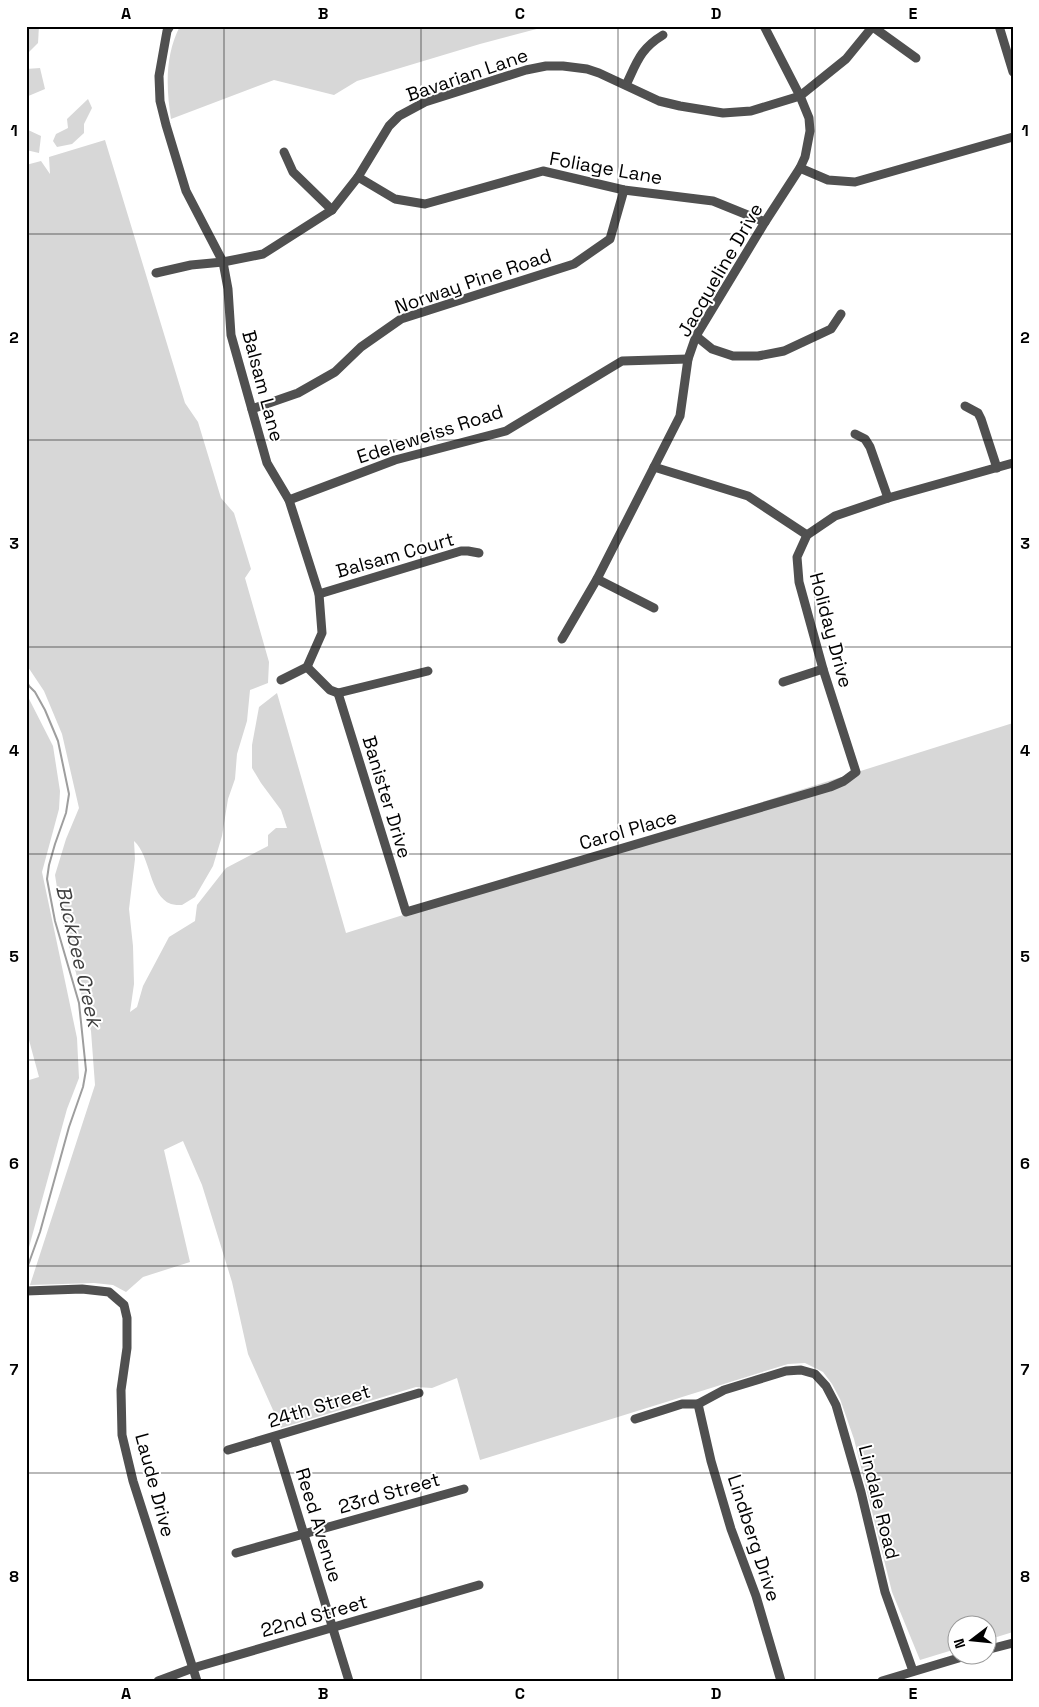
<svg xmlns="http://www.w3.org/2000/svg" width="1039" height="1707" font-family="'Space Grotesk',sans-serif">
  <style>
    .green { fill: #d7d7d7 }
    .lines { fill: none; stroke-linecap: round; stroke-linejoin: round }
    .stream { stroke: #9e9e9e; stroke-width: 2 }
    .minor { stroke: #505050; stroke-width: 9 }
    .grid { fill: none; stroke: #000; stroke-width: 1; stroke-opacity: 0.55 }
    .labels { text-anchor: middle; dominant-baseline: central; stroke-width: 4; stroke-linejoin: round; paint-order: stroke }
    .street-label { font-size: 19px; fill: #000; stroke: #fff }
    .water-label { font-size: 20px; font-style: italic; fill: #3f3f3f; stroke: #fff }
    .neatline { fill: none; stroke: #000; stroke-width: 2 }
    .grid-label { font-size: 16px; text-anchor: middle; font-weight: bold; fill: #000 }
  </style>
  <rect width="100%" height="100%" fill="#fff"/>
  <g class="green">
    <polygon points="26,26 39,26 38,43 26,55"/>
    <path d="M180,26H548L480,44L357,81L334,95L274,80L171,119C166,87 165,55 180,26Z"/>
    <polygon points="40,68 45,89 26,97 26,69"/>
    <polygon points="88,99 92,108 84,124 84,133 72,144 57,147 53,141 56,134 68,128 67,119"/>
    <polygon points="26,129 41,136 39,153 26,150"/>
    <path d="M105,140L185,403L198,422L221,498L234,513L251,569L245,578L269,662L268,683L250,690L247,721L237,754L235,779L228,799L222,836L213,866L195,897L182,905C179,905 174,905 171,904C149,896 151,856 134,841L135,859L129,909L133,946L134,984L130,1012L137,1007L143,986L169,937L195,921L197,905L226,868L268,846V835L276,828H287L281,810L261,783L252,768V745L259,707L277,693L346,933L1013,723V1632L987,1640L986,1624H956V1649L920,1660L892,1592L854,1439L840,1399L832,1384L823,1372L805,1363L788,1364L480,1460L457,1378L432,1388L416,1387L281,1428L248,1354L232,1282L202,1185L183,1141L164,1150L190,1262L143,1277L126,1292L113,1285L94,1283L30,1285L95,1085L91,1031L62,919L55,875L66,839L79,808L62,734L44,691L26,664V165L41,161L50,174L49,157Z"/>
    <polygon points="26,693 53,746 60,791 59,809 42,872 77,1038 79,1078 67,1109 26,1258 26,1081 39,1077 26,1029 29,969 26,952"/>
  </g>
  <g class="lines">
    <polyline class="stream" points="26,680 29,686 35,692 45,710 58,741 69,794 66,813 55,844 49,865 47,879 55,921 79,1003 86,1070 83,1087 69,1127 40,1232 26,1271"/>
    <g class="minor">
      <polyline points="170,26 167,31 159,76 160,101 166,125 186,191 223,262 228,289 231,335 267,463 289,500 319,594 322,633 307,667 281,680"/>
      <polyline points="999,26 1013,72"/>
      <polyline points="873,27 916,58"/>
      <path d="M626,85C637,62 640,49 663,35"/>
      <polyline points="284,152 293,172 332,210"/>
      <polyline points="800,168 828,180 855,182 1013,137"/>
      <polyline points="358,177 395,199 425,204 543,171 624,190 713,201 765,222"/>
      <polyline points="156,273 191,265 223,262 263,254 332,210 358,177 389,126 399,116 425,102 526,70 546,66 563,66 587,69 599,73 659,101 680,106 723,113 751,111 800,96 846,59 873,26"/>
      <polyline points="696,336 712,349 733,356 758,356 784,351 831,329 841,314"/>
      <polyline points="965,406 978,413 981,419 997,468"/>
      <polyline points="252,409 298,393 335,372 361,347 401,319 574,264 610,239 624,190"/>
      <polyline points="855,434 865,439 870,447 888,498"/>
      <polyline points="654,467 748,496 807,535"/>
      <polyline points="289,500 395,460 506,431 622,361 688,359"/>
      <polyline points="597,579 654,608"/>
      <polyline points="319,594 461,551 468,551 479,553"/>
      <polyline points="562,639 597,579 680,416 688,359 696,336 765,222 800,168 805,157 810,131 809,118 800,96 764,26"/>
      <polyline points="307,667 330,690 338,693 428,671"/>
      <polyline points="783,682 823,669"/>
      <polyline points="338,693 406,912 830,787 844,781 856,772 823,669 799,582 797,557 807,535 835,516 888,498 1013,463"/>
      <polyline points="26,1291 82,1289 109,1292 124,1305 127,1318 127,1348 121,1390 122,1435 133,1481 197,1681"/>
      <polyline points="698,1404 711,1461 731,1529 756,1596 781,1681"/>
      <polyline points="635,1419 682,1404 698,1404 724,1390 786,1371 801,1370 815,1374 826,1386 836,1405 861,1492 885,1592 913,1671"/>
      <polyline points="274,1437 349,1681"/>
      <polyline points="228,1450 419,1393"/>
      <polyline points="236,1553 464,1489"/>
      <polyline points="986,1650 1013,1643"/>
      <polyline points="158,1681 193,1668 479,1585"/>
      <polyline points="882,1681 972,1654"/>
    </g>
  </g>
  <path class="grid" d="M224,26V1681M421,26V1681M618,26V1681M815,26V1681M26,234H1013M26,440H1013M26,647H1013M26,854H1013M26,1060H1013M26,1266H1013M26,1473H1013"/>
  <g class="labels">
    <g class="street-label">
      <text transform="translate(467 75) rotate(-19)">Bavarian Lane</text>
      <text transform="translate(606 168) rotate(10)">Foliage Lane</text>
      <text transform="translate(720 270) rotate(-60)">Jacqueline Drive</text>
      <text transform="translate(473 281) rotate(-19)">Norway Pine Road</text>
      <text transform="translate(263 386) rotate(75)">Balsam Lane</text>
      <text transform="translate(430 434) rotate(-18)">Edeleweiss Road</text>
      <text transform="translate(395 555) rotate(-16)">Balsam Court</text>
      <text transform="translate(831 630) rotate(75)">Holiday Drive</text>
      <text transform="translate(387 797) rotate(73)">Banister Drive</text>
      <text transform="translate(628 830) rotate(-16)">Carol Place</text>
      <text transform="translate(319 1406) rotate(-17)">24th Street</text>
      <text transform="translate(155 1485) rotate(75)">Laude Drive</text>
      <text transform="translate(389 1493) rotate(-16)">23rd Street</text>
      <text transform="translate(879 1502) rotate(76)">Lindale Road</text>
      <text transform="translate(319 1525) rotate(73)">Reed Avenue</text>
      <text transform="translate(754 1538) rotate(72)">Lindberg Drive</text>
      <text transform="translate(314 1616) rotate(-16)">22nd Street</text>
    </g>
    <g class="water-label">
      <text transform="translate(79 956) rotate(77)">Buckbee Creek</text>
    </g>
  </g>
  <rect width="1039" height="1707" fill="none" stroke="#ffffff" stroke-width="55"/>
  <g transform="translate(972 1640) rotate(254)"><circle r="24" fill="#ffffff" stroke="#999999"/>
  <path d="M0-4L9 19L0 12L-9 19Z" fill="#000000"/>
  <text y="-8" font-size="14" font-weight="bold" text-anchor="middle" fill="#000000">N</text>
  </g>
  <rect x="28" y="28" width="984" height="1652" class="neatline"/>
  <g class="grid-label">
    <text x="126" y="19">A</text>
    <text x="323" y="19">B</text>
    <text x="520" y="19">C</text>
    <text x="716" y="19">D</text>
    <text x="913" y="19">E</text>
    <text x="14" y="136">1</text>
    <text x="1025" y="136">1</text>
    <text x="14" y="343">2</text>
    <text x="1025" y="343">2</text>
    <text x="14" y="549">3</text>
    <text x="1025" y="549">3</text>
    <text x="14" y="756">4</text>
    <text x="1025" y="756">4</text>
    <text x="14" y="962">5</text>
    <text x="1025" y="962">5</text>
    <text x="14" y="1169">6</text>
    <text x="1025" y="1169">6</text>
    <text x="14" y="1375">7</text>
    <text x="1025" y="1375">7</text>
    <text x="14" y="1582">8</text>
    <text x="1025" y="1582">8</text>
    <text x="126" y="1699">A</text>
    <text x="323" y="1699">B</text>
    <text x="520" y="1699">C</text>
    <text x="716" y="1699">D</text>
    <text x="913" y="1699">E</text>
  </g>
</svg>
